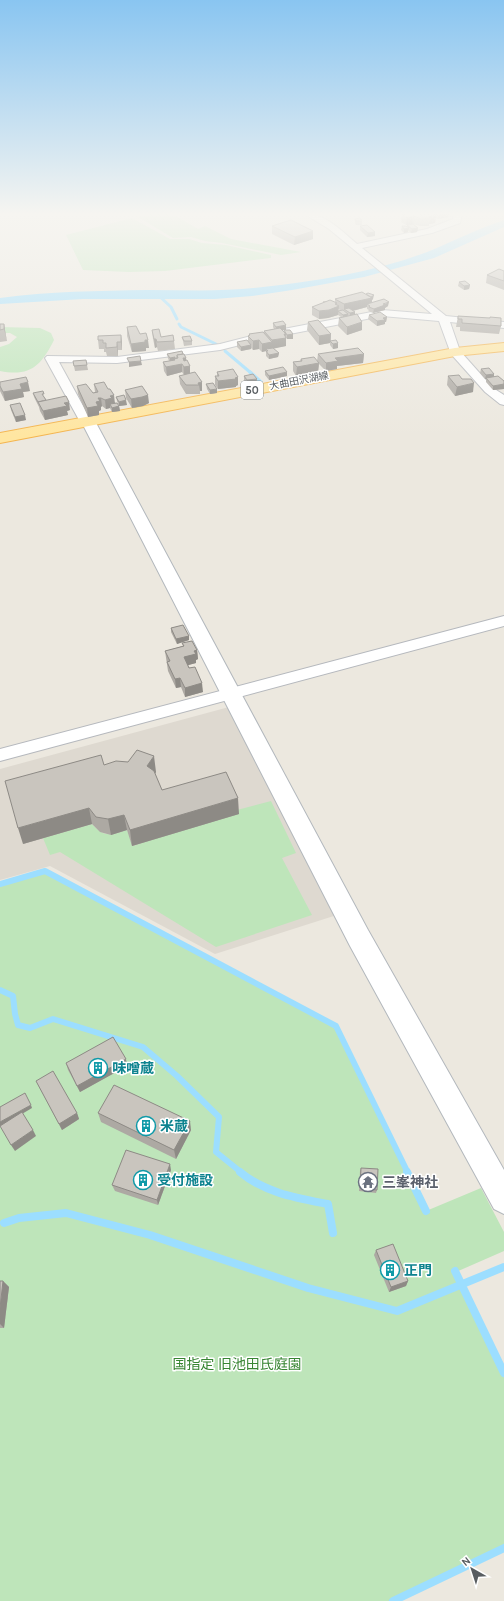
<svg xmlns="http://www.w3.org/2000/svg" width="504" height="1601" font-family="Karla,'Noto Sans JP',sans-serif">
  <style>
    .education { fill: #ded9d0 }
    .green { fill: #bee5ba }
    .water { fill: #9cdeff }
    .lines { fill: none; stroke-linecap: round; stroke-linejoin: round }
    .stream-far3 { stroke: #9cdeff; stroke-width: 3 }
    .stream-far2 { stroke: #9cdeff; stroke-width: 3.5 }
    .stream-far1 { stroke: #9cdeff; stroke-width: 6 }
    .stream { stroke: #9cdeff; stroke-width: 8 }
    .street-casing { stroke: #b5b8bd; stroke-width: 2 }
    .secondary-casing { stroke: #b3b8bd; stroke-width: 2 }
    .primary-casing { stroke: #f4b550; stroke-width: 2 }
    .street { fill: #fff; fill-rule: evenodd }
    .secondary { fill: #fff; fill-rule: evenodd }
    .primary { fill: #ffe6a1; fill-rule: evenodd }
    .wall { fill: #ada9a3 }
    .shaded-wall { fill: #8d8a85 }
    .building { fill: #c9c5be; stroke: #8d8a85 }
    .labels { text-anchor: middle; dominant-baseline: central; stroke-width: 3; stroke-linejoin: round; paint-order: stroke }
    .far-street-label { font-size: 10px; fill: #585d61; stroke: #fff }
    .shield { fill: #fff; stroke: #8a8e90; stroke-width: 1 }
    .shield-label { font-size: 11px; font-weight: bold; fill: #585d61 }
    .near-culture-label { font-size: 14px; font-weight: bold; fill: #0d838f; stroke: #fff; text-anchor: start }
    .near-worship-label { font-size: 14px; font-weight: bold; fill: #5b616d; stroke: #fff; text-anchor: start }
    .near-park-label { font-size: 14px; fill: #378532; stroke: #fff }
  </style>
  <rect width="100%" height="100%" fill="#ece8df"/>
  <polygon class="education" points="229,707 340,914 215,954 50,866 0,880 0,769"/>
  <g class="green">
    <polygon points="151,213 171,213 198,229 205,226 231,239 301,252 281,255 222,243 205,241 191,237 173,238 138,217"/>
    <polygon points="132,218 170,239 189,239 202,243 226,245 271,255 271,258 165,271 129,272 83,270 66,235"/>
    <path d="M0,327L40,328L51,333L54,340C41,366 30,377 0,371V347L9,344L17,337L10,333H0Z"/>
    <path d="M271,801L296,853L282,858L312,915L216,947L60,852L50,855L43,838L92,824C104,838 111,835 127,830L133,846L237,810Z"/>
    <polygon points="45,871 336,1026 426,1211 481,1188 504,1232 504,1251 456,1272 504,1373 504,1548 393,1601 0,1601 0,884"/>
  </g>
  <path class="water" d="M504,220V227L434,258L364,277L292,290L252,296L215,299H83L0,304V298C49,291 99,291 148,290C187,290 225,292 263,287C320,281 384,270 437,248C459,238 481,228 504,220Z"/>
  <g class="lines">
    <g class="stream-far3">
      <polyline points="158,295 171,307 177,319"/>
      <polyline points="179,324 181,327 216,344"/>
      <polyline points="225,351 251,373"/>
    </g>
    <polyline class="stream-far2" points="250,372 261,382"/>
    <g class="stream-far1">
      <polyline points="0,884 45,871 336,1026 408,1173"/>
      <polyline points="0,990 13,996 15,1014 18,1025 30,1028 53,1019 143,1047 177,1076 219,1117 216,1152 242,1173"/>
    </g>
    <g class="stream">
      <path d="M240,1172C265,1193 297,1198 328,1204L333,1233"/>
      <polyline points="407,1172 426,1211"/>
      <polyline points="4,1223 19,1218 66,1213 150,1235 308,1288 397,1311 504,1267"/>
      <polyline points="455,1271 504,1373"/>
      <polyline points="393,1601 504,1548"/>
    </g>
    <g class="street-casing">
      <g id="street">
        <path d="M303,213C324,213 341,230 357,244L427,229L453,219L454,213H462L460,223L432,233L362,248L446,316L504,322V328L450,322L460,351L493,388L504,395V405L500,404L485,392L451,354L439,321L382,316L264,339L220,350L117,363L59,362L88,415L94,421L92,424L88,425L79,420L45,358L47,356L117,357L220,344L263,333L382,310L432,314L329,229Z"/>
        <polygon points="504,616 504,626 0,761 0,749"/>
      </g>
    </g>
    <g class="secondary-casing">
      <polygon id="secondary" points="88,417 93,418 95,421 368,930 504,1170 504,1214 494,1209 350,946 81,421 83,418"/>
    </g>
    <g class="primary-casing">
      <polygon id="primary" points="504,343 504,351 455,356 0,443 0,433 455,348"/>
    </g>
    <use href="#street" class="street"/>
    <use href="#secondary" class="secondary"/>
    <use href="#primary" class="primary"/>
  </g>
  <g class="wall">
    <polygon points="425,213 449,213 448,217 438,219 436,218 435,223 429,224 429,226 420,226 413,224 410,224 418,228 417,232 411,233 408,230 408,232 404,233 401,230 402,226 407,227 407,225 406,225 401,222 402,214 422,215 426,214"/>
    <polygon points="355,219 362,221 362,225 356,225 355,223"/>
    <polygon points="272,226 313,231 313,239 294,245 272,234"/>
    <polygon points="360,226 375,232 375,236 367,237 360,230"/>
    <polygon points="504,271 504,290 486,283 487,275"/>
    <polygon points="459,282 470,285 469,289 464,290 458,286"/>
    <polygon points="335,299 373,299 372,300 372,303 388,306 385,308 385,310 373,313 368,311 369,310 367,309 367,307 353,311 362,330 347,335 338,326 339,318 341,317 338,315 338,311 340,310 338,309 338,315 328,318 319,319 312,315 312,307 323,303 323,301 332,301 335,302"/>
    <polygon points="369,315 387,317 386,322 385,322 385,324 377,326 368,319"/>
    <polygon points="458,316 501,326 499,334 460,331 460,327 456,327"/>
    <polygon points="308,322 331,334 331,341 338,348 333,349 330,345 330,343 319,345 307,330"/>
    <polygon points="273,323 286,330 282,330 284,332 284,330 293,334 293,339 287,339 286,338 286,346 273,348 279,353 278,357 269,359 266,356 266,351 262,352 259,349 253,350 251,348 251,349 241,351 237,347 237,342 248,342 248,336 249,336 249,334 264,333 264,331 274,329 273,327"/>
    <polygon points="0,324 4,324 6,336 7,341 0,342"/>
    <polygon points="127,327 140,334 149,348 146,348 146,351 132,352 127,336"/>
    <polygon points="152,330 161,337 174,341 175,349 158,351 157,347 155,348 153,339"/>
    <polygon points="121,335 122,343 122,350 118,350 118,356 107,356 106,352 104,352 104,349 99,349 98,340"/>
    <polygon points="182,337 192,341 192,345 184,346 183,341"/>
    <polygon points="182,351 186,360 190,373 195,372 202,391 200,391 200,394 186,394 180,384 179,376 184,375 182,372 167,376 164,371 163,362 169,361 168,358 167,354"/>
    <polygon points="318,354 364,354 363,363 337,366 337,369 326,371 319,364 318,372 296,376 293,371 293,362 300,361 301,359 317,361"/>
    <polygon points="86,360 88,370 75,371 73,361"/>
    <polygon points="481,369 494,377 504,381 504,389 493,390 486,382 486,379 485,379 480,373"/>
    <polygon points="265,371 287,376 269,380 265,375"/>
    <polygon points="217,372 238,385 236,386 236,387 218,389 215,385 215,376 217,376"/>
    <polygon points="244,376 257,379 256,383 247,385 244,380"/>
    <polygon points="448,376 473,392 455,396 447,385"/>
    <polygon points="0,382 30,391 23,392 24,397 5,401 0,391"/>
    <polygon points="94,384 119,406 120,411 112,412 110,408 106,409 102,406 101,407 101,410 99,411 99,415 88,417 78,394 77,386 93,393 95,392"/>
    <polygon points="206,384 217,393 210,394 207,389"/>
    <polygon points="125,390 149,403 143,406 132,408 126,398"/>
    <polygon points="33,393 45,398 46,400 70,410 67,411 68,415 45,420 40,411 39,407 34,397"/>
    <polygon points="116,397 127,405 119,406 117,401"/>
    <polygon points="10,405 26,420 16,422 11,410"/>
    <polygon points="171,628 189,636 189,640 177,644 171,632"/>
    <polygon points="182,643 197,650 198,659 196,660 196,663 188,665 203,692 185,697 181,687 176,688 168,671 165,651 183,646"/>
    <polygon points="104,765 156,772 155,774 162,790 239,814 132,846 127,830 111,835 100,832 92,824 23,844"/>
    <polygon points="66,1063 127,1066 80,1092 68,1070"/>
    <polygon points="36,1081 77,1113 79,1119 62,1130"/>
    <polygon points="98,1113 191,1130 176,1159 101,1122"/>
    <polygon points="361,1168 377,1190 376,1193 359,1191 360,1171"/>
    <polygon points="171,1170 158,1205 115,1191 112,1185"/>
    <polygon points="376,1250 408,1281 406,1286 389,1292 374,1255"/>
    <polygon points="0,1281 3,1281 9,1287 4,1328 0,1328"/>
  </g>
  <g class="shaded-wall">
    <polygon points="439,213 449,213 448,217 438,219"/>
    <polygon points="436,215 435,223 429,224 430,218 428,217"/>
    <polygon points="414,216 413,224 406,225 407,218"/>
    <polygon points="409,228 408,232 404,233 404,229"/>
    <polygon points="418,228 417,232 411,233 412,229"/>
    <polygon points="313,231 313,239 294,245 295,237"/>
    <polygon points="375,232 375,236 367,237 368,233"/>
    <polygon points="470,285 469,289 464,290 464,286"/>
    <polygon points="374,295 373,299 372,300 372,306 367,304 367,307 348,312 344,309 344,313 344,304 369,298"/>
    <polygon points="389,302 388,306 385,308 385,310 373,313 374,309"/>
    <polygon points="337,303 337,307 339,306 338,315 328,318 319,319 319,311"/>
    <polygon points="355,312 355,316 350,318 350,313"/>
    <polygon points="348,314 347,318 343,319 343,315"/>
    <polygon points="387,317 386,322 385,322 385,324 377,326 377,321 383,318"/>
    <polygon points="362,322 362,330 347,335 347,327"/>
    <polygon points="4,324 6,336 7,341 4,329"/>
    <polygon points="286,325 286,330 276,331 276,327"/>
    <polygon points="284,334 286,334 285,338 286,338 286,346 272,349 266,349 266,351 262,352 262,344 272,342 272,340"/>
    <polygon points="293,334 293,339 287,339 287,335"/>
    <polygon points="331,334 330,343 319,345 319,336"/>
    <polygon points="121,335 122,343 122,350 121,342"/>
    <polygon points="154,339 156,339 157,347 155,348"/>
    <polygon points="145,340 148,340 149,348 146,348 146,351 132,352 131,344"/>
    <polygon points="259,340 259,349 253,350 253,341"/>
    <polygon points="117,342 118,350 118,356 117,347"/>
    <polygon points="338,343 338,348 333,349 333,344"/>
    <polygon points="251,345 251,349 241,351 241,347"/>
    <polygon points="279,353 278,357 269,359 269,355"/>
    <polygon points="364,354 363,363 337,366 337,369 326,371 326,363 335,358"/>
    <polygon points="175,357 175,362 174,359 174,362 170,362 170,358"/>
    <polygon points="178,358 186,358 187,366 190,366 190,374 184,375 183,362"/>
    <polygon points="141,361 142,365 129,367 129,362"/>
    <polygon points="319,363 318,372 296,376 297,367"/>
    <polygon points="182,364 182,372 167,376 166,367"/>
    <polygon points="287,372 287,376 269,380 269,376"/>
    <polygon points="494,374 494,378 486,378 486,379 485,379 486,375"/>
    <polygon points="238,377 238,385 236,386 236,387 218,389 218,381"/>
    <polygon points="257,379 256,383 247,385 247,380"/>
    <polygon points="28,382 30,391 23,392 24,397 5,401 3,392 20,384"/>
    <polygon points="202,382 202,391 200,391 199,385 198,383"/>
    <polygon points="474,383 473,392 455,396 457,387"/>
    <polygon points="504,384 504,389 493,390 493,386"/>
    <polygon points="217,389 217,393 210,394 210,390"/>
    <polygon points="114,395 115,404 110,404 110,408 106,409 105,400 110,396"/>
    <polygon points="148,395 149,403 143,406 132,408 131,399"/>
    <polygon points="98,398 101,398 102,406 101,407 101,410 99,411 99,415 88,417 87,408 96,402"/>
    <polygon points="126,400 127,405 119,406 119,402"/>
    <polygon points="69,402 70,410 67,411 68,415 45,420 43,411 64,403"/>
    <polygon points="119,406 120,411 112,412 112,408"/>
    <polygon points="25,415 26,420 16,422 15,417"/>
    <polygon points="189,636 189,640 177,644 176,639"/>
    <polygon points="197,650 198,659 196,660 196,663 185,666 184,657 194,651"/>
    <polygon points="180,678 181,687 176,688 175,679"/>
    <polygon points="202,683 203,692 185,697 185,688"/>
    <polygon points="154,756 156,772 149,782 147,766"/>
    <polygon points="238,798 239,814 132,846 130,830"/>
    <polygon points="89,808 92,824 23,844 18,828"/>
    <polygon points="124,815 127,830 111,835 108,819"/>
    <polygon points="126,1059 127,1066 80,1092 77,1086"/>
    <polygon points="31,1105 32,1108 0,1127 0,1122"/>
    <polygon points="77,1113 79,1119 62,1130 59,1124"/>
    <polygon points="190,1121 191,1130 176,1159 174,1150"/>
    <polygon points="33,1130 36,1136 15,1151 11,1145"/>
    <polygon points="170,1164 171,1170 158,1205 157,1200"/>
    <polygon points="3,1281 9,1287 4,1328 0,1324 0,1308"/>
    <polygon points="408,1281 406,1286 389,1292 391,1287"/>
  </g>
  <g class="building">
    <polygon points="412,213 419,213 422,215 432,213 436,215 428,217 430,218 421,219 414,216 407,218 402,214"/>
    <polygon points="360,218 362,221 356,221 355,219"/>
    <polygon points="291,220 313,231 295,237 272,226"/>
    <polygon points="413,224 418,228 412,229 407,225"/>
    <polygon points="367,225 375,232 368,233 360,226"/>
    <polygon points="402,226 406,226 409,228 404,229"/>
    <polygon points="499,269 504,271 504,281 487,275"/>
    <polygon points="465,281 470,285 464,286 459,282"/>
    <polygon points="362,292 372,298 344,304 335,299"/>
    <polygon points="368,293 374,295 371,297 366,294"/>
    <polygon points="384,299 389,302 383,304 385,305 374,309 369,307 370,306 367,304"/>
    <polygon points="330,300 337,303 335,304 339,306 329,310 319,311 312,307"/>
    <polygon points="349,308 355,312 350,313 344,309"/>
    <polygon points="343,310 348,314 343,315 338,311"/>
    <polygon points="380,312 387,317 383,318 385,320 377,321 369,315"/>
    <polygon points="357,314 362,322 347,327 339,318"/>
    <polygon points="458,316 490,318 490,317 501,318 501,326 462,323 462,319 458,319"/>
    <polygon points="318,320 331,334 319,336 308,322"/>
    <polygon points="283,321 286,325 276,327 273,323"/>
    <polygon points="0,324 4,324 4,329 0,330"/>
    <polygon points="136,326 140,334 146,333 148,340 145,340 145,342 131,344 127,327"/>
    <polygon points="280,328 286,334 284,334 286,338 272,340 264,331"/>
    <polygon points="159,329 161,337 173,335 174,341 157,342 156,339 154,339 152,330"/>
    <polygon points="284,330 290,330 293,334 287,335"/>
    <polygon points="263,332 272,342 262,344 259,340 253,341 248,336 250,335 249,334"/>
    <polygon points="121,335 121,342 117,342 117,347 106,348 106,343 103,343 103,340 98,340 98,336"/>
    <polygon points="190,336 192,341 184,341 182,337"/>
    <polygon points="247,340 251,345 241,347 237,342"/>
    <polygon points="336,340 338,343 333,344 330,341"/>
    <polygon points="273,348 279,353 269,355 266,351 268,351 266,349"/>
    <polygon points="358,348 364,354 335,358 338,361 326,363 318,354"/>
    <polygon points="182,351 183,354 177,355 177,358 175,359 175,357 170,358 167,354"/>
    <polygon points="184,354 186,358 183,358 184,361 187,360 190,366 184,367 182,364 166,367 163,362 175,360 174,359 178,358 177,355"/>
    <polygon points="140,356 141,361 129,362 127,358"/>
    <polygon points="314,357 319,363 297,367 293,362 302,361 301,359"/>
    <polygon points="86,360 87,365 74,366 73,361"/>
    <polygon points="283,367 287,372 269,376 265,371"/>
    <polygon points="489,368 494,374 486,375 481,369"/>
    <polygon points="233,369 238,377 235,378 236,379 218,381 215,376 219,376 217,372"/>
    <polygon points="195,372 202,382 198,383 199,385 186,385 179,376"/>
    <polygon points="253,374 257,379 247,380 244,376"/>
    <polygon points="459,375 462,379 471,379 474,383 457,387 448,376"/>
    <polygon points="498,376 504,381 504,384 493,386 486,378"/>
    <polygon points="26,377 28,382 20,384 22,389 3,392 0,386 0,382"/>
    <polygon points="104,382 108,389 110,389 114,395 110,396 112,398 105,400 101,398 98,398 100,401 96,402 98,406 87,408 77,386 86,384 93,393 98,392 94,384"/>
    <polygon points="213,383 217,389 210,390 206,384"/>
    <polygon points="142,386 148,395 142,397 131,399 125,390"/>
    <polygon points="43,391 44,394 42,394 46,400 38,402 33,393"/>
    <polygon points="124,395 126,400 119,402 116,397"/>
    <polygon points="66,396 69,402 64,403 67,406 43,411 38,402"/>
    <polygon points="20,403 25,415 15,417 10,405"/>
    <polygon points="117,403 119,406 112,408 110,404"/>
    <polygon points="183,625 189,636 176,639 171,628"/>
    <polygon points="192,641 197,650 194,651 196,654 184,657 189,668 195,667 202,683 185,688 180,678 175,679 167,662 170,661 165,651 184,646 182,643"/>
    <polygon points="137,750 154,756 147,766 154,771 162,790 226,772 238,798 130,830 124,815 108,819 96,817 89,808 18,828 5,781 101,755 104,765 116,761 128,762"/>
    <polygon points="113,1037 126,1059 77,1086 66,1063"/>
    <polygon points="53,1071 77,1113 59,1124 36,1081"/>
    <polygon points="114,1085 190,1121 174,1150 98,1113"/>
    <polygon points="25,1093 31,1105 0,1122 0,1107"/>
    <polygon points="22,1112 33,1130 11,1145 0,1126"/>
    <polygon points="126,1150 170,1164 157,1200 112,1185"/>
    <polygon points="361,1168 378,1169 377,1190 360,1188"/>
    <polygon points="393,1244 408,1281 391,1287 376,1250"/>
    <polygon points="0,1281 3,1281 0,1308"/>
  </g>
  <linearGradient id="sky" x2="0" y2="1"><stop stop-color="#89c5f1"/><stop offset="0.49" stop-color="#f6f5f1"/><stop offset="1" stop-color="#f6f5f1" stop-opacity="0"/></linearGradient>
  <rect width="504" height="437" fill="url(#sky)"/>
  <defs>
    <g id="building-ring" transform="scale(1)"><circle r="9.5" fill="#fff" stroke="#0f9aa8" stroke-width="1.5"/><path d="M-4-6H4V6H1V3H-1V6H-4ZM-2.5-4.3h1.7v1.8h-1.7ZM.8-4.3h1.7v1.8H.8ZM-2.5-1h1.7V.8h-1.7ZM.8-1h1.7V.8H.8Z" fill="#0f9aa8"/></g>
    <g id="temple-ring" transform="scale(1)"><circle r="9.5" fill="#fff" stroke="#6b7280" stroke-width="1.5"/><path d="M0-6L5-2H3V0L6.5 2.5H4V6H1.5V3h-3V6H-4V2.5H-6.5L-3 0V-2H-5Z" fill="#6b7280"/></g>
  </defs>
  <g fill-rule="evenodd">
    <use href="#building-ring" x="98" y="1068"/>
    <use href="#building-ring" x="146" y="1126"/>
    <use href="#building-ring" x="143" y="1180"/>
    <use href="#temple-ring" x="368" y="1182"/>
    <use href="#building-ring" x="390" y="1270"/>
  </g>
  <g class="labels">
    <g class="far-street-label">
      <text transform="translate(299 381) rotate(-11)">大曲田沢湖線</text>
    </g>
    <rect class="shield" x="241" y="381" width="22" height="18" rx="3"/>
    <g class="shield-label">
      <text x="252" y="390">50</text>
    </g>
    <g class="near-culture-label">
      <text x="112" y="1068">味噌蔵</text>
      <text x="160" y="1126">米蔵</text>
      <text x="157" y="1180">受付施設</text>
      <text x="404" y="1270">正門</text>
    </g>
    <g class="near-worship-label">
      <text x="382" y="1182">三峯神社</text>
    </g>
    <g class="near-park-label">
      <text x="237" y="1364">国指定 旧池田氏庭園</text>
    </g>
  </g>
  <g transform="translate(472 1569) rotate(321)" stroke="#ffffff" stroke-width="3" paint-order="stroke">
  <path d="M0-3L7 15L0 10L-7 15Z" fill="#585d61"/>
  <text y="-6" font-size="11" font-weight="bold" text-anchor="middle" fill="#585d61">N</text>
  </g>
</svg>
